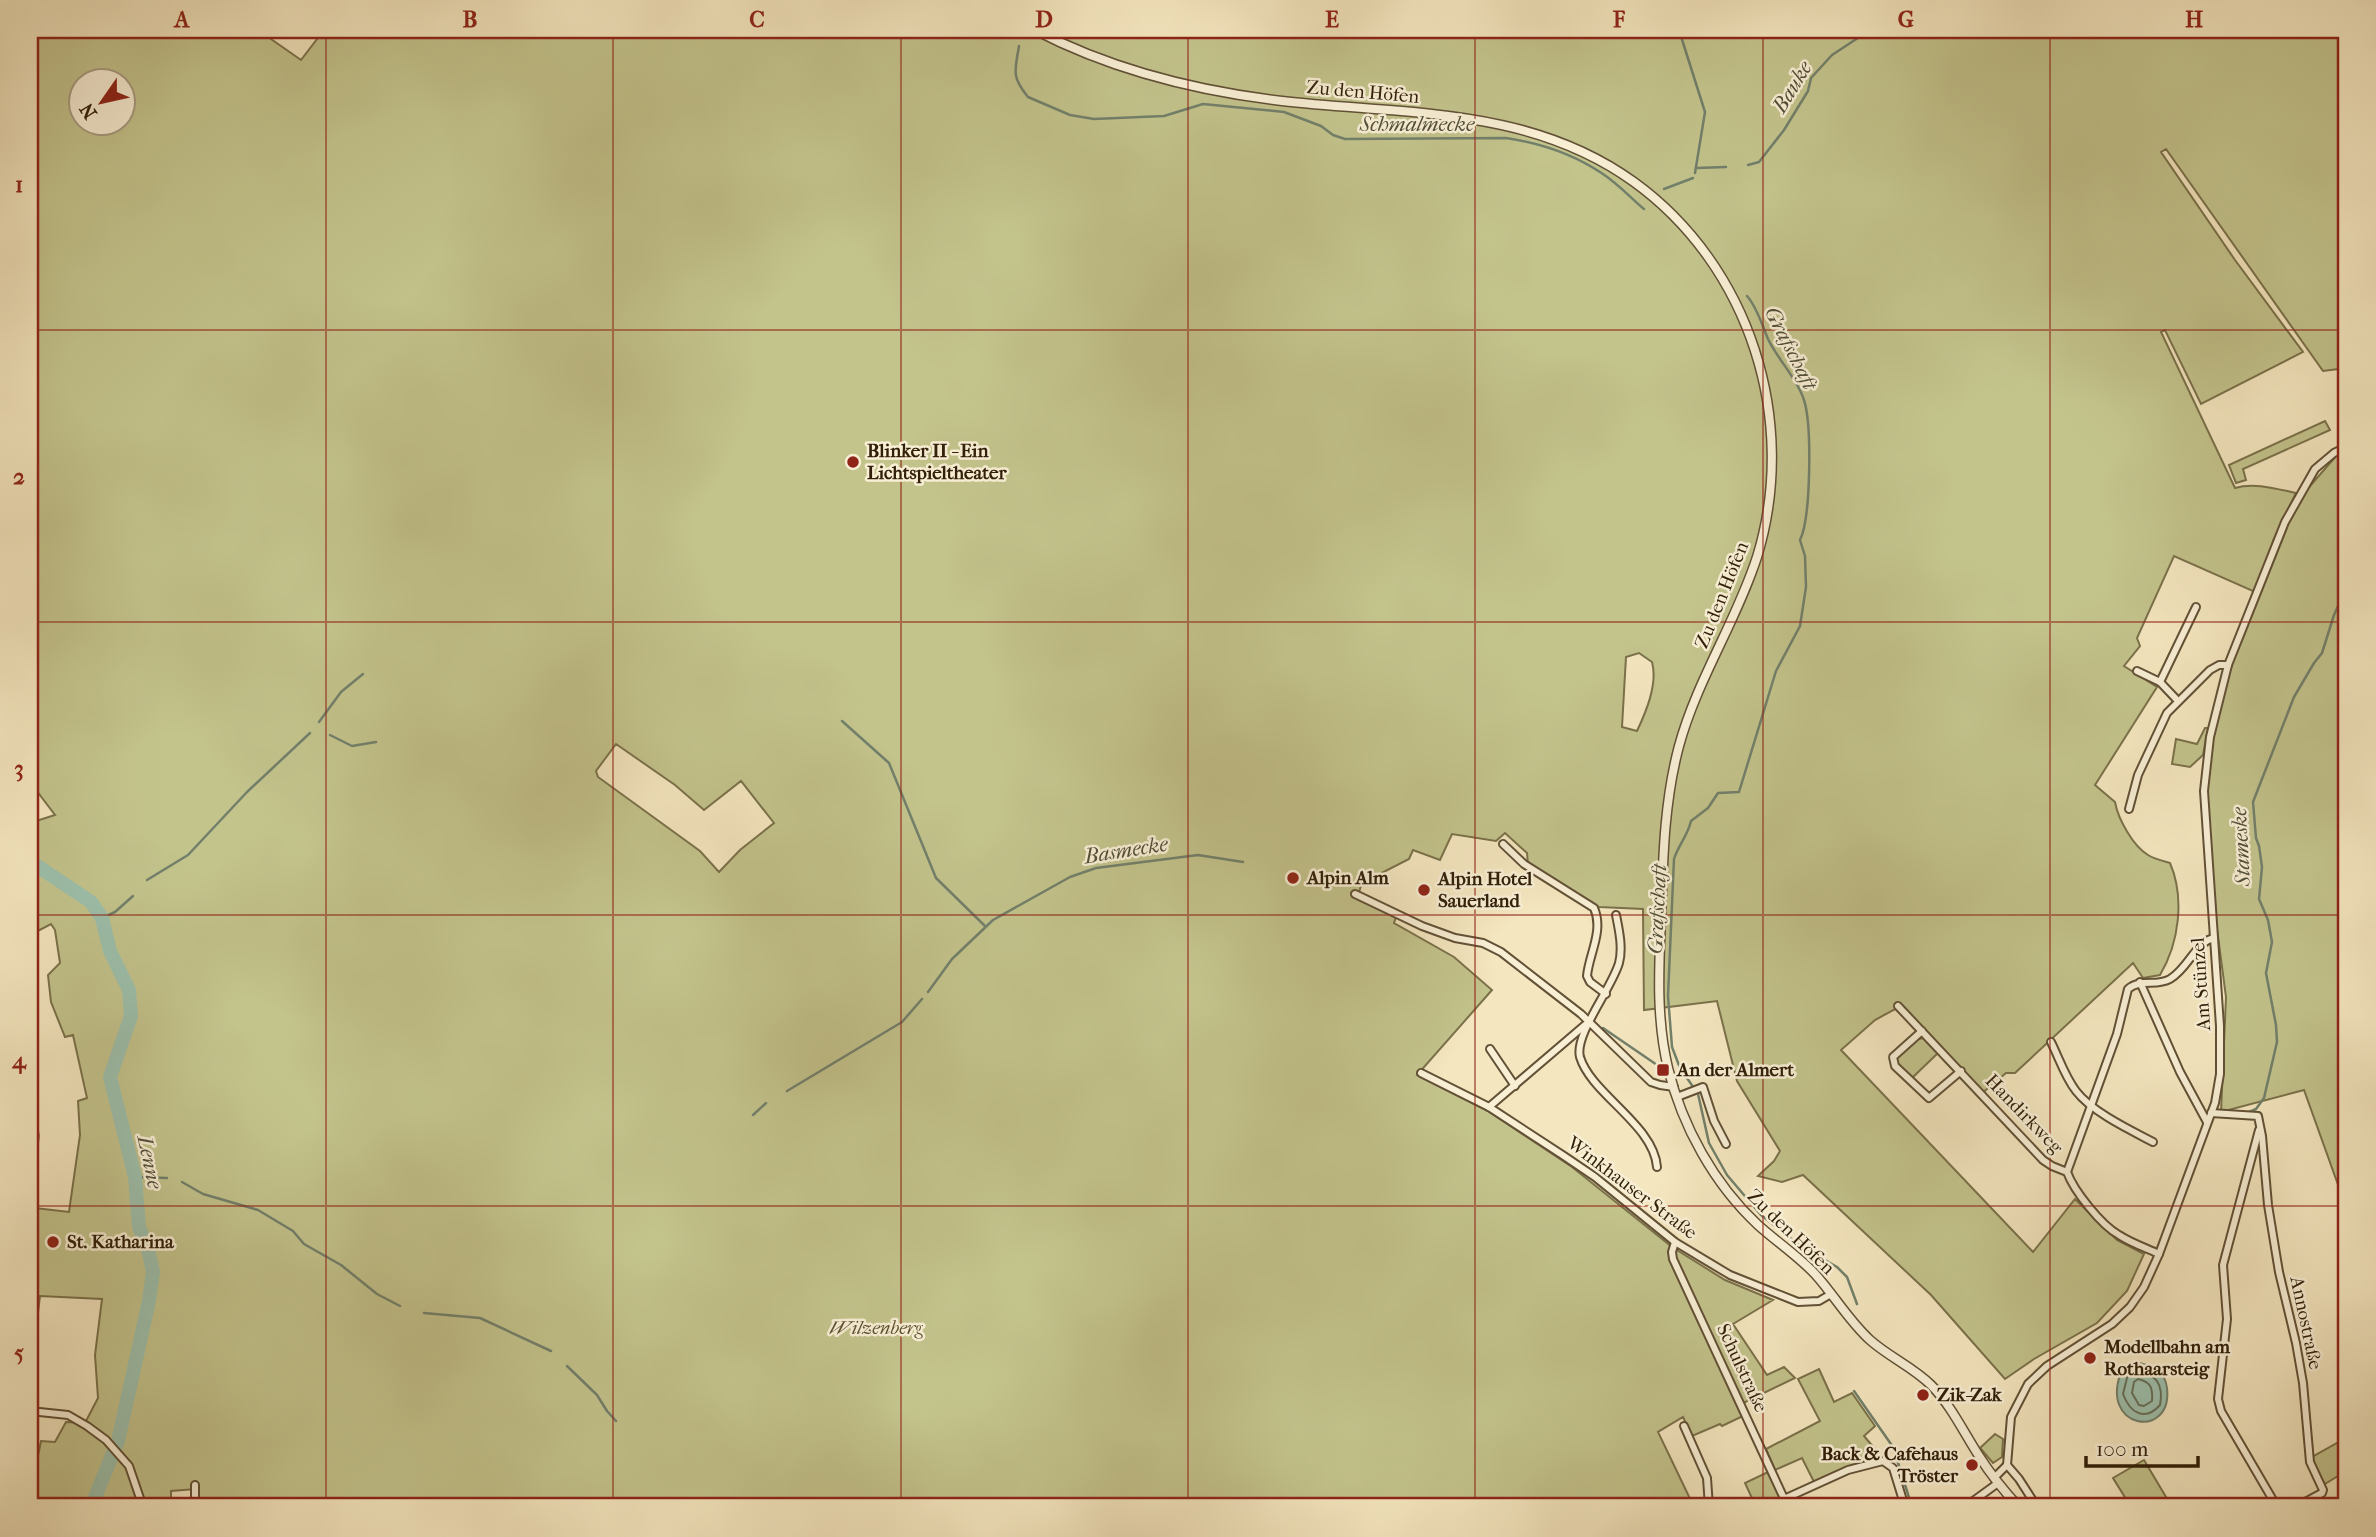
<svg xmlns="http://www.w3.org/2000/svg" width="2376" height="1537" font-family="'IM FELL French Canon',serif">
  <style>
    .green { fill: #c3c38c; stroke: #7a714a; stroke-width: 2; fill-rule: evenodd }
    .water { fill: #9dc0ac; stroke: #72806b; stroke-width: 2 }
    .lines { fill: none; stroke-linecap: round; stroke-linejoin: round }
    .shore { stroke: #67705a; stroke-width: 2 }
    .stream { stroke: #72806b; stroke-width: 2.5 }
    .river { stroke: #9dc0ac; stroke-width: 14 }
    .minor-casing { stroke: #625136; stroke-width: 10 }
    .tertiary-casing { stroke: #625136; stroke-width: 11 }
    .primary-casing { stroke: #311f09; stroke-width: 13 }
    .minor { stroke: #f8efd5; stroke-width: 6 }
    .tertiary { stroke: #f8efd5; stroke-width: 8 }
    .primary { stroke: #eac380; stroke-width: 10 }
    .grid { fill: none; stroke: #8f2418; stroke-width: 2; stroke-opacity: 0.55 }
    .poi-dot { fill: #8f2418; stroke: #f8efd5; stroke-width: 2.5 }
    .labels { text-anchor: middle; dominant-baseline: central; stroke-width: 5; stroke-linejoin: round; paint-order: stroke }
    .street-label { font-size: 19px; fill: #311f09; stroke: #f8efd5 }
    .poi-label { font-size: 19px; font-weight: bold; fill: #311f09; stroke: #f8efd5; text-anchor: start }
    .park-label { font-size: 19px; font-style: italic; fill: #5d5030; stroke: #f8efd5 }
    .water-label { font-size: 21px; font-style: italic; fill: #514f3a; stroke: #f8efd5 }
    .neatline { fill: none; stroke: #8f2418; stroke-width: 2.5 }
    .grid-label { font-size: 23px; text-anchor: middle; font-weight: bold; fill: #8f2418 }
  </style>
  <rect width="100%" height="100%" fill="#f4e6bf"/>
  <filter id="stains"><feTurbulence type="fractalNoise" baseFrequency=".00286" numOctaves="4"/><feColorMatrix values="0 0 0 0 .2 0 0 0 0 .09 0 0 0 0 .02 0 0 0 .5 -.17"/></filter>
  <radialGradient id="worn" r=".72"><stop offset=".6" stop-color="#630" stop-opacity="0"/><stop offset="1" stop-color="#630" stop-opacity=".3"/></radialGradient>
  <g class="green">
    <path d="M30,30H258L301,60L324,30H2346V368L2323,371L2166,149L2161,152L2235,260L2303,352L2201,404L2165,330L2161,332L2235,488C2254,482 2277,489 2296,493L2274,539L2255,592L2174,556L2137,638L2140,646L2124,666L2157,687L2095,785L2115,802C2118,819 2133,846 2148,855C2154,859 2163,861 2170,863C2185,898 2179,943 2160,975L2143,978L2133,963L2015,1073H2006L1980,1095L1939,1052L1911,1079L1897,1064L1896,1057L1918,1039L1924,1038L1897,1008L1875,1020L1841,1050L2033,1252L2075,1199L2117,1240L2144,1254L2127,1291L2097,1323L2034,1359L2005,1379L1931,1295L1803,1175L1782,1182L1758,1176L1774,1161L1780,1151L1737,1081L1717,1001L1644,1010L1643,909L1599,907L1528,865L1527,853L1505,833L1496,841L1452,834L1440,860L1413,850L1409,859L1362,883L1357,898L1396,917L1394,923L1454,957L1492,990L1417,1075L1488,1111L1572,1167L1672,1247L1725,1280L1773,1300L1733,1324L1767,1375L1784,1367L1795,1378L1739,1405L1743,1416L1722,1426L1720,1424L1692,1436L1683,1417L1658,1432L1694,1507H199L196,1489L171,1491V1507H30V1495L41,1441L55,1442L66,1422L85,1423L98,1398L95,1355L102,1299L40,1296L36,1329L30,1327V1203L35,1208L69,1212L80,1135L78,1101L87,1098L73,1035L65,1037L51,1002L48,975L60,963L55,930L51,924L30,935V823L55,815L30,782ZM80,80H122V122H80ZM1639,653L1652,662C1658,684 1646,712 1637,731L1622,727L1626,657ZM616,744L675,785L704,810L741,781L774,823L740,850L719,872L700,851L598,777L596,771Z"/>
    <polygon points="2346,401 2346,1207 2304,1090 2221,1112 2226,997 2209,868 2207,773 2213,737 2231,667 2289,522 2303,494 2337,455"/>
    <polygon points="2325,421 2330,430 2243,469 2246,480 2236,483 2229,465"/>
    <polygon points="2205,728 2208,728 2203,755 2190,767 2172,764 2176,739 2197,744"/>
    <polygon points="1819,1369 1834,1402 1852,1393 1875,1426 1864,1436 1875,1449 1870,1460 1849,1466 1814,1482 1802,1458 1775,1470 1766,1449 1820,1421 1798,1379"/>
    <polygon points="1995,1434 2003,1439 2002,1457 1993,1463 1980,1448"/>
    <polygon points="2346,1438 2346,1471 2325,1484 2316,1470 2312,1457"/>
    <polygon points="2144,1460 2172,1507 2131,1507 2113,1478"/>
    <polygon points="1770,1471 1781,1498 1756,1507 1745,1483"/>
  </g>
  <path class="water" d="M2136,1362C2152,1366 2165,1370 2167,1388C2173,1441 2097,1429 2122,1370Z"/>
  <g class="lines">
    <g class="shore">
      <path d="M2136,1370C2156,1374 2164,1384 2160,1405C2145,1422 2130,1413 2123,1394L2128,1374Z"/>
      <path d="M2138,1379C2151,1382 2153,1388 2152,1401L2144,1406L2139,1405L2132,1393L2134,1382Z"/>
    </g>
    <g class="stream">
      <polyline points="1679,30 1705,112 1695,173"/>
      <path d="M1019,46C1015,71 1011,76 1028,97L1070,115L1094,119L1164,116L1203,104L1284,112L1321,126L1333,135L1345,139L1506,138C1540,143 1575,155 1603,174C1618,184 1631,198 1644,209"/>
      <polyline points="1748,165 1759,162 1784,130 1808,91 1811,78 1832,55 1870,30"/>
      <polyline points="1696,168 1726,167"/>
      <polyline points="1664,189 1693,178"/>
      <path d="M1747,296C1757,307 1762,325 1768,339C1778,360 1797,378 1804,400C1812,425 1811,518 1800,540L1805,556L1806,587L1800,626L1776,671L1739,792L1718,793L1708,808L1691,821C1688,835 1678,846 1674,859L1668,996L1672,1047L1680,1068L1698,1094L1709,1143L1727,1175L1761,1215L1799,1245L1837,1267L1847,1277L1857,1304"/>
      <polyline points="842,721 889,763 936,878 985,926"/>
      <polyline points="319,722 341,692 363,674"/>
      <polyline points="330,735 352,746 376,742"/>
      <polyline points="147,880 188,855 247,792 310,733"/>
      <polyline points="102,918 115,912 133,896"/>
      <polyline points="928,992 952,959 993,920 1070,877 1096,868 1198,855 1243,862"/>
      <polyline points="1603,1028 1660,1067"/>
      <polyline points="787,1091 902,1022 922,999"/>
      <polyline points="2247,1113 2256,1109 2264,1098 2277,1042 2276,1025 2266,973 2272,942 2268,920 2259,899 2262,867 2259,846 2256,838 2253,802 2294,697 2314,663 2322,653 2334,615 2346,588"/>
      <polyline points="753,1115 766,1103"/>
      <polyline points="135,1177 167,1178"/>
      <polyline points="182,1182 203,1194 258,1210 293,1231 304,1244 341,1265 377,1294 400,1306"/>
      <polyline points="424,1313 480,1318 551,1351"/>
      <polyline points="567,1366 597,1395 607,1411 616,1421"/>
      <polyline points="1854,1391 1893,1447 1912,1507"/>
    </g>
    <polyline class="river" points="30,861 91,902 102,918 110,951 129,990 131,1016 110,1077 135,1177 139,1227 148,1249 153,1272 149,1301 118,1441 91,1507"/>
    <g class="minor-casing">
      <g id="minor">
        <polyline points="2137,671 2160,682 2178,701"/>
        <polyline points="2160,682 2196,607"/>
        <polyline points="2129,809 2138,775 2167,713 2210,670 2219,665 2228,665"/>
        <path d="M1503,844L1524,864L1594,908C1604,931 1589,954 1587,976L1590,982L1606,994"/>
        <polyline points="1355,894 1422,926 1455,938 1483,943 1501,952 1581,1014 1651,1082 1660,1085 1674,1087"/>
        <path d="M1616,915C1619,930 1623,948 1619,963C1612,988 1574,1035 1580,1057C1591,1094 1654,1125 1657,1167"/>
        <polyline points="2140,982 2180,1072 2207,1122"/>
        <path d="M1898,1006L2043,1160L2052,1166L2067,1172C2074,1191 2101,1225 2119,1235C2131,1243 2146,1248 2159,1254"/>
        <polyline points="1922,1031 1893,1057 1895,1066 1929,1098 1961,1071"/>
        <path d="M2051,1042C2059,1058 2065,1077 2076,1091C2092,1112 2130,1130 2153,1142"/>
        <polyline points="1490,1049 1515,1086"/>
        <polyline points="1421,1073 1489,1107 1564,1156 1595,1177 1675,1242 1730,1275 1798,1302 1819,1301 1831,1294"/>
        <polyline points="1677,1097 1703,1087 1714,1121 1726,1144"/>
        <polyline points="1489,1107 1585,1025"/>
        <polyline points="2211,1113 2258,1116 2262,1136 2268,1205 2279,1272 2296,1343 2303,1383 2310,1462 2323,1490 2322,1493 2296,1507"/>
        <polyline points="2259,1130 2223,1265 2227,1319 2218,1399 2221,1411 2277,1507"/>
        <path d="M2067,1172L2117,1034L2128,989C2141,978 2156,987 2170,979C2189,968 2195,942 2214,938"/>
        <polyline points="1675,1242 1672,1252 1673,1259 1788,1507"/>
        <polyline points="30,1411 68,1415 87,1426 106,1440 129,1466 143,1507"/>
        <polyline points="1684,1426 1707,1478 1709,1507"/>
        <polyline points="2007,1465 2019,1479 2037,1507"/>
        <polyline points="1994,1478 2007,1465 2011,1417 2028,1384 2047,1366 2112,1324 2130,1307 2144,1287 2159,1254 2215,1103 2220,1074 2220,1026 2204,791 2210,737 2228,665 2285,522 2315,469 2334,453 2346,447"/>
        <polyline points="1784,1499 1848,1470 1883,1461 1893,1468 1905,1507"/>
        <polyline points="195,1507 195,1485"/>
        <polyline points="1965,1507 1998,1483"/>
      </g>
    </g>
    <g class="tertiary-casing">
      <path id="tertiary" d="M1035,30C1112,70 1197,91 1282,101C1405,115 1529,106 1634,182C1750,266 1799,421 1757,557C1736,622 1697,680 1679,746C1664,802 1663,860 1661,917C1659,968 1656,1018 1668,1068C1682,1126 1714,1184 1758,1225C1777,1242 1798,1256 1815,1274C1834,1295 1849,1321 1870,1340C1889,1357 1913,1367 1931,1385C1951,1405 1964,1433 1979,1456C1991,1475 2004,1491 2019,1507"/>
    </g>
    <g class="primary-casing">
      <polyline id="primary" points="30,1103 33,1136 30,1178"/>
    </g>
    <use href="#minor" class="minor"/>
    <use href="#tertiary" class="tertiary"/>
    <use href="#primary" class="primary"/>
  </g>
  <path class="grid" d="M326,30V1507M613,30V1507M901,30V1507M1188,30V1507M1475,30V1507M1763,30V1507M2050,30V1507M30,330H2346M30,622H2346M30,915H2346M30,1206H2346"/>
  <g class="poi-dot">
    <circle cx="853" cy="462" r="7"/>
    <circle cx="1293" cy="878" r="7"/>
    <circle cx="1424" cy="890" r="7"/>
    <rect x="1656" y="1063" width="14" height="14" rx="3.5"/>
    <circle cx="53" cy="1242" r="7"/>
    <circle cx="2090" cy="1358" r="7"/>
    <circle cx="1923" cy="1395" r="7"/>
    <circle cx="1972" cy="1465" r="7"/>
  </g>
  <g class="labels">
    <g class="street-label">
      <text transform="translate(1363 92) rotate(5)">Zu den Höfen</text>
      <text transform="translate(1722 595) rotate(-68)">Zu den Höfen</text>
      <text transform="translate(2201 984) rotate(-94)">Am Stünzel</text>
      <text transform="translate(2024 1114) rotate(46)">Handirkweg</text>
      <text transform="translate(1632 1188) rotate(37)">Winkhauser Straße</text>
      <text transform="translate(1791 1232) rotate(44)">Zu den Höfen</text>
      <text transform="translate(2306 1323) rotate(78)">Annostraße</text>
      <text transform="translate(1742 1368) rotate(65)">Schulstraße</text>
    </g>
    <g class="poi-label">
      <text x="867" y="451">Blinker II - Ein<tspan x="867" dy="22">Lichtspieltheater</tspan></text>
      <text x="1307" y="878">Alpin Alm</text>
      <text x="1438" y="879">Alpin Hotel<tspan x="1438" dy="22">Sauerland</tspan></text>
      <text x="1677" y="1070">An der Almert</text>
      <text x="67" y="1242">St. Katharina</text>
      <text x="2104" y="1347">Modellbahn am<tspan x="2104" dy="22">Rothaarsteig</tspan></text>
      <text x="1937" y="1395">Zik-Zak</text>
      <text x="1958" y="1454" text-anchor="end">Back &amp; Cafehaus<tspan x="1958" dy="22">Tröster</tspan></text>
    </g>
    <g class="park-label">
      <text x="876" y="1328">Wilzenberg</text>
    </g>
    <g class="water-label">
      <text transform="translate(1792 87) rotate(-59)">Bauke</text>
      <text x="1417" y="124">Schmalmecke</text>
      <text transform="translate(1791 348) rotate(63)">Grafschaft</text>
      <text transform="translate(2241 847) rotate(-93)">Stameske</text>
      <text transform="translate(1126 850) rotate(-9)">Basmecke</text>
      <text transform="translate(1657 909) rotate(-87)">Grafschaft</text>
      <text transform="translate(150 1162) rotate(78)">Lenne</text>
    </g>
  </g>
  <rect width="2376" height="1537" fill="none" stroke="#f4e6bf" stroke-width="77"/>
  <g transform="translate(102 102) rotate(236)"><circle r="33" fill="#f8efd5" stroke="#a89c83" stroke-width="2"/>
  <path d="M0-5L12 26L0 18L-12 26Z" fill="#8f2418"/>
  <text y="-10" font-size="19" font-weight="bold" text-anchor="middle" fill="#311f09">N</text>
  </g>
  <path d="M2086 1456v10h112v-10" fill="none" stroke="#311f09" stroke-width="3.5"/>
  <text x="2096" y="1456" font-size="21" fill="#311f09" stroke="#f8efd5" stroke-width="5" paint-order="stroke">100 m</text>
  <rect x="38" y="38" width="2300" height="1460" class="neatline"/>
  <g class="grid-label">
    <text x="182" y="27">A</text>
    <text x="470" y="27">B</text>
    <text x="757" y="27">C</text>
    <text x="1044" y="27">D</text>
    <text x="1332" y="27">E</text>
    <text x="1619" y="27">F</text>
    <text x="1906" y="27">G</text>
    <text x="2194" y="27">H</text>
    <text x="19" y="192">1</text>
    <text x="19" y="484">2</text>
    <text x="19" y="776">3</text>
    <text x="19" y="1068">4</text>
    <text x="19" y="1360">5</text>
  </g>
  <rect width="100%" height="100%" filter="url(#stains)"/>
  <rect width="100%" height="100%" fill="url(#worn)"/>
</svg>
